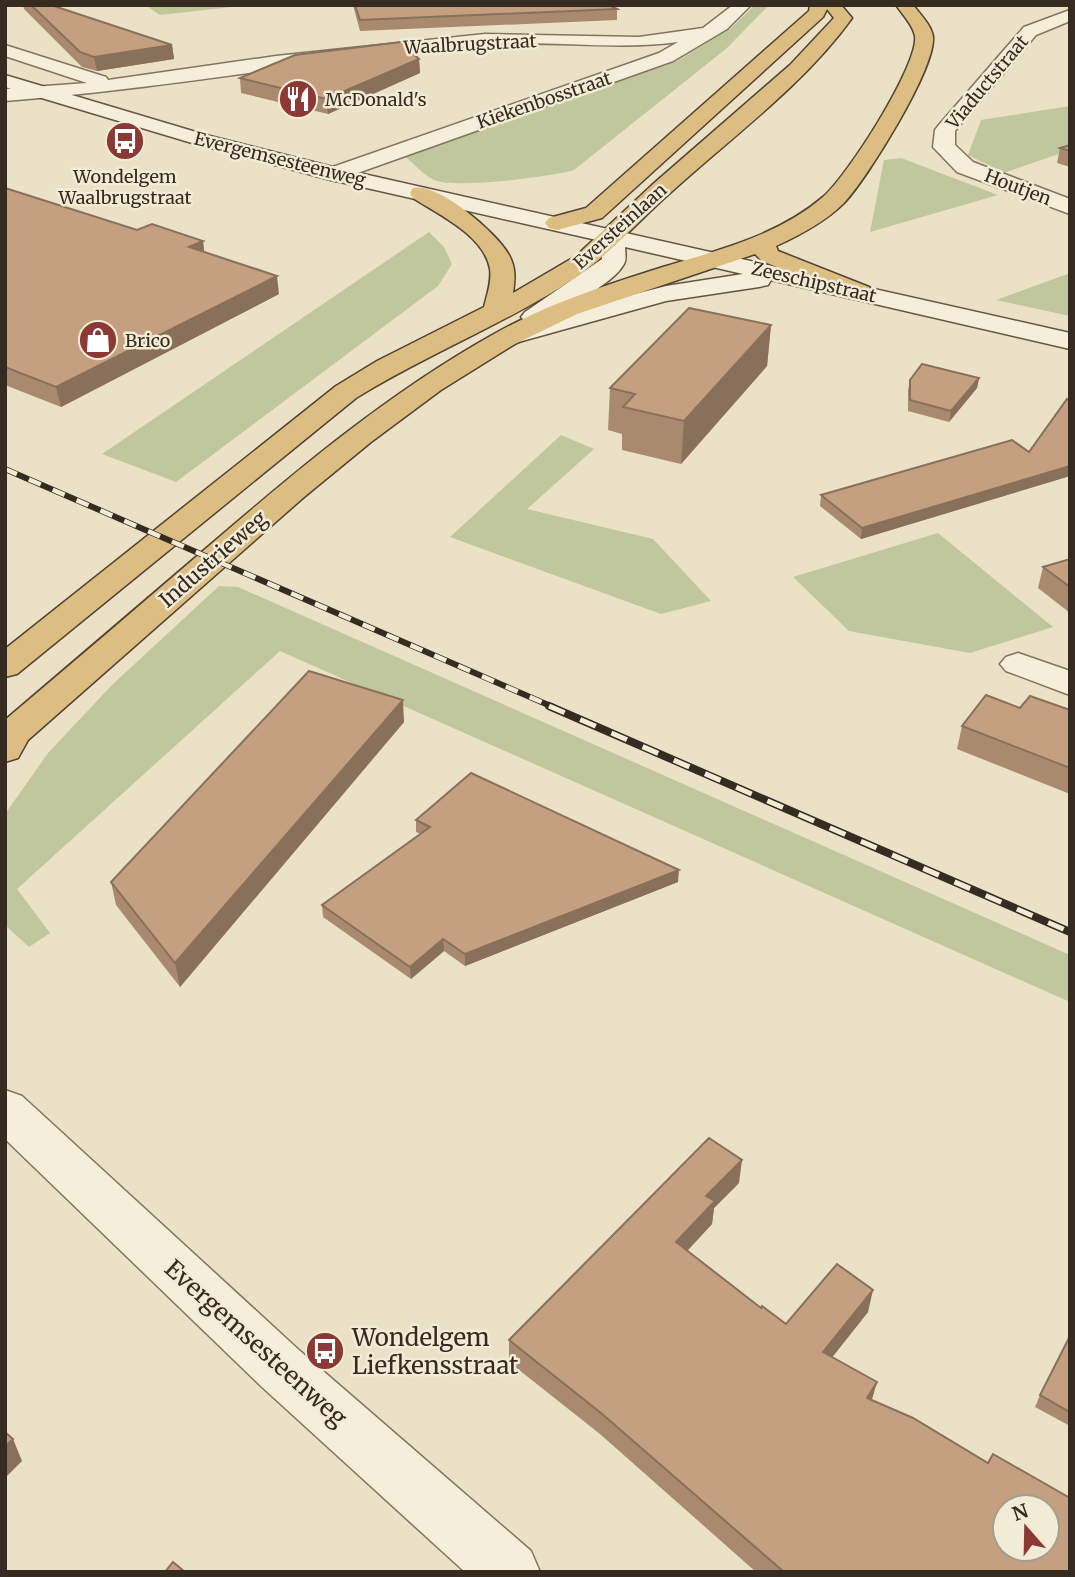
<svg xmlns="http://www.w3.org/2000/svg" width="1075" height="1577" font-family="Merriweather,serif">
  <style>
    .green { fill: #c0c79c }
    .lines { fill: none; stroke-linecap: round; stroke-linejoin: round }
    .minor-casing { stroke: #84745e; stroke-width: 3 }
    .tertiary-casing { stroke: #84745e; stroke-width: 3 }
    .secondary-casing { stroke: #655541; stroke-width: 3 }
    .trunk-casing { stroke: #524232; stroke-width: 3 }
    .minor { fill: #f5eeda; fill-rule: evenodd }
    .tertiary { fill: #f5eeda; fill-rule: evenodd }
    .secondary { fill: #f5eeda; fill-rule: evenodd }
    .trunk { fill: #dcbd82; fill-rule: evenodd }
    .rail-far1-casing { stroke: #352b20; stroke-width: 6 }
    .rail-casing { stroke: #352b20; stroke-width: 8 }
    .rail-far1 { stroke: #f2ebd6; stroke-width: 4.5; stroke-dasharray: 13; stroke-linecap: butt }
    .rail { stroke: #f2ebd6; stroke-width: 5; stroke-dasharray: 17; stroke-linecap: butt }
    .wall { fill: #a98a6f }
    .shaded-wall { fill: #89705a }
    .building { fill: #c4a081; stroke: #89705a; stroke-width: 2; fill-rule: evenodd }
    .labels { text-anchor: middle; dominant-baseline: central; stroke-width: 5; stroke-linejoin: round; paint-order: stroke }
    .far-street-label { font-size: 18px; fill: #352b20; stroke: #f2ebd6 }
    .far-poi-label { font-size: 18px; fill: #352b20; stroke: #f2ebd6; text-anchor: start }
    .street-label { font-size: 21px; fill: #352b20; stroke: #f2ebd6 }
    .near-poi-label { font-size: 24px; fill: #352b20; stroke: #f2ebd6; text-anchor: start }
    .near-street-label { font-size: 24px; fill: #352b20; stroke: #f2ebd6 }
  </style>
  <rect width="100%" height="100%" fill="#eae1c7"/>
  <g class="green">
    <polygon points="145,5 250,5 160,15"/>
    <path d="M755,5H769L727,48L574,170C549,177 460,188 437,181C425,177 415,165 406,157L677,61L731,28Z"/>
    <polygon points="1070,106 1070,150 1004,173 968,155 981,120"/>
    <polygon points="901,158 998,195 870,232 884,160"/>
    <polygon points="429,232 444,247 452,264 438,286 176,482 102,454"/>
    <polygon points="1070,273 1070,316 996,300"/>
    <polygon points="561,435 594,449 527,509 653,539 711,601 661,614 450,537"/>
    <polygon points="938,533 1053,627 970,653 849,631 793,577"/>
    <polygon points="219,586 238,587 1070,955 1070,1002 280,651 17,889 50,933 29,947 5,925 5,814 48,753 113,684"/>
  </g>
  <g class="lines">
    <g class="minor-casing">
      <g id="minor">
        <path d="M733,5H751L727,29L673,61L335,181L327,179L324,174L327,169L659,53L678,42C611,51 547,39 482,45C322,59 165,89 5,101V89L87,83L5,56V45L106,77L108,80L276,56L485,34L639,37L703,28Z"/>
        <polygon points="1070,10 1070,21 1036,35 955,131 955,145 973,162 1070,199 1070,214 957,172 933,147 935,130 938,126 1024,27"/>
        <polygon points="1018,653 1070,671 1070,695 1006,671 1000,664 1006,657"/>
      </g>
    </g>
    <g class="tertiary-casing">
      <polygon id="tertiary" points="5,1090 22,1096 300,1351 531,1551 540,1572 465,1572 262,1387 5,1139"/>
    </g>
    <g class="secondary-casing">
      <path id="secondary" d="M5,75L206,135L337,168L1070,333V349L771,280L768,285L759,287L666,301L515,343L506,341L502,335L506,329L527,323L521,317L525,312L602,259L601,241L327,179L192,143L5,87ZM625,247L743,274L666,286L554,315C573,303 614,283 624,264C627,259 625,253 625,247Z"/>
    </g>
    <g class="trunk-casing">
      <g id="trunk">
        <path d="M810,5H841L852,18C803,86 730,138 669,194C633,226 602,263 561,287C495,328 422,357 356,398L17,674L5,677V649L336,386L377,361L484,307C487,295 492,281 490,269C484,235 439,215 413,198L410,193L413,188C438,182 497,233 509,255C516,268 515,279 513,293L576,256L652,185L790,65L834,18L827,9L823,17L602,218L557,230L549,228L545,223L549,218L586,208L809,11Z"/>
        <path d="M896,5H913C920,14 932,26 933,37C936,68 867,179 844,203C825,222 800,235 776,246L778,251L869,287L873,292L869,297L860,300L851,297L762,261L755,254L577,314L515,344L441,390L371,442L304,497L28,740L18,758L5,762V720C71,664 137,608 203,551C295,472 388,393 494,334C547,304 606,285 663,267C719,250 777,236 823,197C846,178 919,65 915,36C913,25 902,14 896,5Z"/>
      </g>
    </g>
    <use href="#minor" class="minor"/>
    <use href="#tertiary" class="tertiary"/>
    <use href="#secondary" class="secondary"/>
    <use href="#trunk" class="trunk"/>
    <g class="rail-far1-casing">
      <polyline id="rail-far1" points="5,469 553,707"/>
    </g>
    <g class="rail-casing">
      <polyline id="rail" points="549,706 1070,932"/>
    </g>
    <use href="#rail-far1" class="rail-far1"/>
    <use href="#rail" class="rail"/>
  </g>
  <g class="wall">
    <polygon points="23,5 51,5 172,45 174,59 97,71 82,67 24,9"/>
    <polygon points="353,5 609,5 617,9 617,20 360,31"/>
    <polygon points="419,59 420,73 328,114 241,93 240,78"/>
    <polygon points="1070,145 1070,167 1057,163 1060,148"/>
    <polygon points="5,188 137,230 203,241 204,252 279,294 61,407 5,385"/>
    <polygon points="771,325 767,366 681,464 622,450 622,434 608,430 610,388"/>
    <polygon points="979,378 977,388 949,422 908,411 908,390 910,380"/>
    <polygon points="1029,452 1070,476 861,539 820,506 821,495"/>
    <polygon points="1070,559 1070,613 1038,588 1043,567"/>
    <polygon points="1020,708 1070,710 1070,794 957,749 962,726"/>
    <polygon points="404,722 180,987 116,905 111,882"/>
    <polygon points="416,820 678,882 465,966 444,951 411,979 323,917 322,905 421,834 416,832"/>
    <polygon points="739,1183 714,1208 712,1224 687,1251 761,1308 786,1324 868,1312 832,1357 872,1400 1070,1572 756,1572 600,1434 509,1362 509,1340"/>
    <polygon points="1070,1336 1070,1426 1035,1407 1040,1395"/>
  </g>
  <g class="shaded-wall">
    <polygon points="172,45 174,59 97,71 94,57"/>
    <polygon points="419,59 420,73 328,114 326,99"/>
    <polygon points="203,241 205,259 189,247"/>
    <polygon points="277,276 279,294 61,407 56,387"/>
    <polygon points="771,325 767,366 681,464 684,421"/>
    <polygon points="979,378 977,388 949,422 951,411"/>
    <polygon points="1070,466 1070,476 861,539 862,528"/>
    <polygon points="403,700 404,722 180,987 175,963"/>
    <polygon points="679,870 678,882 465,966 465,954"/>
    <polygon points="443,939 444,951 411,979 410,967"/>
    <polygon points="742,1160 739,1183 714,1208 712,1224 674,1265 676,1242 706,1196"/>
    <polygon points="873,1290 868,1312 819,1374 823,1352"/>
    <polygon points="877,1382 871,1403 867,1398"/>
    <polygon points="13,1439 22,1461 5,1478 5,1447"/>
  </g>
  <g class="building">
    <polygon points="31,5 51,5 172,45 94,57 80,52"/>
    <polygon points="355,5 609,5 617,9 360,20"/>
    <polygon points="401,42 419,59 326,99 240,78 295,55"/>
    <polygon points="1070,145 1070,151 1060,148"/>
    <polygon points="5,188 137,230 152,224 203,241 189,247 277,276 56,387 5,367"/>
    <polygon points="689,308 771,325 684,421 623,407 635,394 610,388"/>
    <polygon points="922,364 979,378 951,411 910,400 910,380"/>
    <polygon points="1067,399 1070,400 1070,466 862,528 821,495 1012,440 1029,452"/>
    <polygon points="1070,559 1070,587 1043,567"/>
    <polygon points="309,671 403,700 175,963 111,882"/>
    <polygon points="986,695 1020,708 1030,696 1070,710 1070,768 962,726"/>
    <polygon points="471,773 679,870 465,954 443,939 410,967 322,905 430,827 416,820"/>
    <path d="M709,1138L742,1160L706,1196L715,1201L676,1242L761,1308L762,1306L786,1324L837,1264L873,1290L823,1352L877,1382L867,1398L913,1418L988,1463L993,1454L1070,1498V1572H784L601,1413L509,1340ZM1005,1507H1047V1549H1005Z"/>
    <polygon points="1070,1336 1070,1412 1040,1395"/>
    <polygon points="5,1432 13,1439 5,1447"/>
    <polygon points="173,1562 185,1572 165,1572"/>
  </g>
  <defs>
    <g id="restaurant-disc" transform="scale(2.0125)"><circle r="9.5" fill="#8c3835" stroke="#f2ebd6"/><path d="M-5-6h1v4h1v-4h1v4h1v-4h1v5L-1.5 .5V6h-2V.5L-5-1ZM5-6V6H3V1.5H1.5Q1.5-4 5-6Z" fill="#fff"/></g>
    <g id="bus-disc" transform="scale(2.0125)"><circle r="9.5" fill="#8c3835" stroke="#f2ebd6"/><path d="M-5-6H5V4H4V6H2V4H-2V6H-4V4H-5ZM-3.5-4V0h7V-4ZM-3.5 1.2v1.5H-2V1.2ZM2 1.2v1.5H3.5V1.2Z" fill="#fff"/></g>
    <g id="shop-disc" transform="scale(2.0125)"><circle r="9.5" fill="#8c3835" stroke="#f2ebd6"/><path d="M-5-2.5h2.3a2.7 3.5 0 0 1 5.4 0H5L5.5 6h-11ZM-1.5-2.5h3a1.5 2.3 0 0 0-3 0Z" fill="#fff"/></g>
  </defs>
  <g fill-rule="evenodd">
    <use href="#restaurant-disc" x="298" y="99"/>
    <use href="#bus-disc" x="125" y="141"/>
    <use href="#shop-disc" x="98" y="340"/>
    <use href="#bus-disc" x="325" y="1351"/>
  </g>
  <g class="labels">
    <g class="far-street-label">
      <text transform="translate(470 44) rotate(-3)">Waalbrugstraat</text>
      <text transform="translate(987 82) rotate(-50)">Viaductstraat</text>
      <text transform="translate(544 100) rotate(-19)">Kiekenbosstraat</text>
      <text transform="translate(280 159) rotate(14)">Evergemsesteenweg</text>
      <text transform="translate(1018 187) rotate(21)">Houtjen</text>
      <text transform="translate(620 226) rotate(-42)">Eversteinlaan</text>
      <text transform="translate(814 282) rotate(13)">Zeeschipstraat</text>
    </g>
    <g class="far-poi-label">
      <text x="325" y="99">McDonald's</text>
      <text x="125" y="176" text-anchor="middle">Wondelgem<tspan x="125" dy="21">Waalbrugstraat</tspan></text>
      <text x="125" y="340">Brico</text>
    </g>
    <g class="street-label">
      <text transform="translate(213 559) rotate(-41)">Industrieweg</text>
    </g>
    <g class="near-poi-label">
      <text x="352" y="1337">Wondelgem<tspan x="352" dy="28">Liefkensstraat</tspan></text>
    </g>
    <g class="near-street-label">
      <text transform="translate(256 1343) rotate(42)">Evergemsesteenweg</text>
    </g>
  </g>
  <rect width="1075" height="1577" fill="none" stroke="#352b20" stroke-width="14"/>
  <g transform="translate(1026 1528) rotate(340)"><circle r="33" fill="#f2ebd6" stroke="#a69e8d" stroke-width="2"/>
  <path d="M0-5L12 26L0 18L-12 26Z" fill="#8c3835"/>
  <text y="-10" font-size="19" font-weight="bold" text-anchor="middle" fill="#352b20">N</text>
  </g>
</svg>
